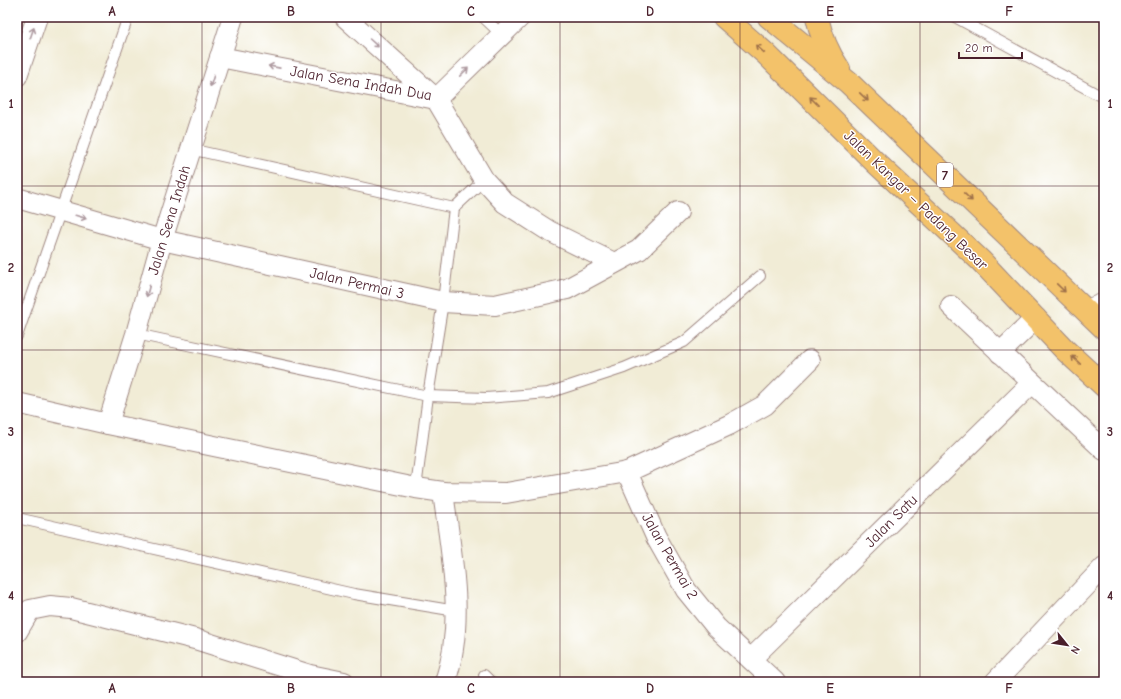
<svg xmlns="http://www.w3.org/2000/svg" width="1121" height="699" font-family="'Comic Neue',sans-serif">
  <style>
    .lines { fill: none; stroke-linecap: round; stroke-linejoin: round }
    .service-casing { stroke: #9e8680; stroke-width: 12 }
    .minor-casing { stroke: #9e8680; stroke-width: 22 }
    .trunk-casing { stroke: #9e8680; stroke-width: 24 }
    .service { stroke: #fff; stroke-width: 10 }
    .minor { stroke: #fff; stroke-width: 20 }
    .trunk { stroke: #f3c26a; stroke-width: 22 }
    .oneway { stroke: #ae9aa0 }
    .oneway2 { stroke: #9e704a }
    .grid { fill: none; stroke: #4a1f2b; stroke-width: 1; stroke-opacity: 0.55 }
    .labels { text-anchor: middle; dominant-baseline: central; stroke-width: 3; stroke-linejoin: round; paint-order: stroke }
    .shield { fill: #fff; stroke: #80626b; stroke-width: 1 }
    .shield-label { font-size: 14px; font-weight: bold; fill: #4a1f2b }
    .street-label { font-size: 15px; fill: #4a1f2b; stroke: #fff }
    .neatline { fill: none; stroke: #4a1f2b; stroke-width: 1.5 }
    .grid-label { font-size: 13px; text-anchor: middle; font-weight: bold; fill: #4a1f2b }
  </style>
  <rect width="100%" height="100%" fill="#fff"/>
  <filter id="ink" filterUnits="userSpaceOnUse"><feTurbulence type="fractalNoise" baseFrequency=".025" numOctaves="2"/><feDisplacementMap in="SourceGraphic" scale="8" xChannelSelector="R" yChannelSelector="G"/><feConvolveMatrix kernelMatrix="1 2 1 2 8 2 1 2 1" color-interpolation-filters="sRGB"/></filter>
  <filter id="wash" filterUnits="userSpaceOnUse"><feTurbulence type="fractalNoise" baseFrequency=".012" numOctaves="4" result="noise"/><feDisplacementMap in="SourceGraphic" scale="16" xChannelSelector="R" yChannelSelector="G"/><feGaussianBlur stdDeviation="0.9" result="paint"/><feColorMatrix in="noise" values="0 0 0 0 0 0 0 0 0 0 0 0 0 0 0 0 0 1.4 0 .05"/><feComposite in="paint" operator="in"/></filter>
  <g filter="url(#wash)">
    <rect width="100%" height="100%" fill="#f1ecd6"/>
  </g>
  <g filter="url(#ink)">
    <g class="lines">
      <g class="service-casing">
        <g id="service">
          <polyline points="483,17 502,35"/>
          <polyline points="955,17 1104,98"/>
          <polyline points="190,149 454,208"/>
          <polyline points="1080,307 1104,298"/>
          <polyline points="136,334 428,396 486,398 548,393 624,368 684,342 760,276"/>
          <polyline points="17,336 128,17"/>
          <polyline points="416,488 428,396 443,302 454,208 484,180"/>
          <polyline points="17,518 354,594 456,611"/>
          <polyline points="484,675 491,682"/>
        </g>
      </g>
      <g class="minor-casing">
        <g id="minor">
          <polyline points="345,17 436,99 484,180 505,203 549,231 614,263"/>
          <polyline points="220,57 436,99"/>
          <polyline points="17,76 37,17"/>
          <polyline points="436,99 520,17"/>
          <polyline points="17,198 162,240 443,302 495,305 567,289 639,250 678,212"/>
          <polyline points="951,306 1104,450"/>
          <polyline points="1000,353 1036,318"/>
          <polyline points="17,403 108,424 416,488 443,492 506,493 627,472 729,425 765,405 810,360"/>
          <polyline points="108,424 136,334 162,240 233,17"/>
          <polyline points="627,472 656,537 686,590 716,627 775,682"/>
          <path d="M443,492C451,554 466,621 445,682"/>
          <polyline points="17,632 30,610 50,606 71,608 195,639 310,675 344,682"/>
          <polyline points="751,659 1032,383"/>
          <polyline points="995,682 1104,567"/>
        </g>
      </g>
      <g class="trunk-casing">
        <g id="trunk">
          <polyline points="724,17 766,54 875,162 981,261 1065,350 1104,386"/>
          <polyline points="769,17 849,83 1104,328"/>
          <path d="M817,17C821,36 828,53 839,69"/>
        </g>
      </g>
      <use href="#service" class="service"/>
      <use href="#minor" class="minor"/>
      <use href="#trunk" class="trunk"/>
    </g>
    <defs><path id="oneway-shaft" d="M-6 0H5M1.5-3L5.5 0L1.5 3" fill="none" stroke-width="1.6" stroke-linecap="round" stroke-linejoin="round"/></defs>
    <g class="oneway">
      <use href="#oneway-shaft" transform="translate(32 33) rotate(-71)"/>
      <use href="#oneway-shaft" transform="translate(374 43) rotate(42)"/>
      <use href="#oneway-shaft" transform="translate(274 67) rotate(-169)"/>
      <use href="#oneway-shaft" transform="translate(464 72) rotate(-44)"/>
      <use href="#oneway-shaft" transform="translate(212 81) rotate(108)"/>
      <use href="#oneway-shaft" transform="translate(81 217) rotate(16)"/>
      <use href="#oneway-shaft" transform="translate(148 291) rotate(105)"/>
    </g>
    <g class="oneway2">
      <use href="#oneway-shaft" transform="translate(760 49) rotate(-138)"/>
      <use href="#oneway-shaft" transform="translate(864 97) rotate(44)"/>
      <use href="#oneway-shaft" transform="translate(814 101) rotate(-135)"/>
      <use href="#oneway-shaft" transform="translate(968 197) rotate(44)"/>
      <use href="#oneway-shaft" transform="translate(1061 288) rotate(44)"/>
      <use href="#oneway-shaft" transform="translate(1076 360) rotate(-136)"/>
    </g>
  </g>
  <path class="grid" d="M202,17V682M381,17V682M560,17V682M740,17V682M920,17V682M17,186H1104M17,350H1104M17,513H1104"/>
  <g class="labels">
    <rect class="shield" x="937" y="163" width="16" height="24" rx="3"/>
    <g class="shield-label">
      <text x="945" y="175">7</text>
    </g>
    <g class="street-label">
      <text transform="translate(361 83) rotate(10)">Jalan Sena Indah Dua</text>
      <text transform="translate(916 200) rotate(44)">Jalan Kangar – Padang Besar</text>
      <text transform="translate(169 220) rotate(-73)">Jalan Sena Indah</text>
      <text transform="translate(357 283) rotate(13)">Jalan Permai 3</text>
      <text transform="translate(891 521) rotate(-45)">Jalan Satu</text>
      <text transform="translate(670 556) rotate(60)">Jalan Permai 2</text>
    </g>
  </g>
  <rect width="1121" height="699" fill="none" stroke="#fff" stroke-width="44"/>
  <g transform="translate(1067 645) rotate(120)" stroke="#ffffff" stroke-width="3" paint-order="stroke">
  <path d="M0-3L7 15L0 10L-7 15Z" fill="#4a1f2b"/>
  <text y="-6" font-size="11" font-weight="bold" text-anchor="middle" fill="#4a1f2b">N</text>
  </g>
  <path d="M959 52v6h63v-6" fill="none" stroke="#4a1f2b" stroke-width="2"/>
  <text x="965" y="52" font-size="12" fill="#4a1f2b" stroke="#ffffff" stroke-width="3" paint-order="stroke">20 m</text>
  <rect x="22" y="22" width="1077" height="655" class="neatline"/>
  <g class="grid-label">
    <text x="112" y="16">A</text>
    <text x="291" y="16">B</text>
    <text x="471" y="16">C</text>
    <text x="650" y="16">D</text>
    <text x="830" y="16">E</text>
    <text x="1009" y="16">F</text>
    <text x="11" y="108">1</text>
    <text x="1110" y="108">1</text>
    <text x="11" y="272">2</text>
    <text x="1110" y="272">2</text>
    <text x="11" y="436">3</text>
    <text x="1110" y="436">3</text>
    <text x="11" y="600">4</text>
    <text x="1110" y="600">4</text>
    <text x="112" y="693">A</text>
    <text x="291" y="693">B</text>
    <text x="471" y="693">C</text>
    <text x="650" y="693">D</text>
    <text x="830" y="693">E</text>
    <text x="1009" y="693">F</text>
  </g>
</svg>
